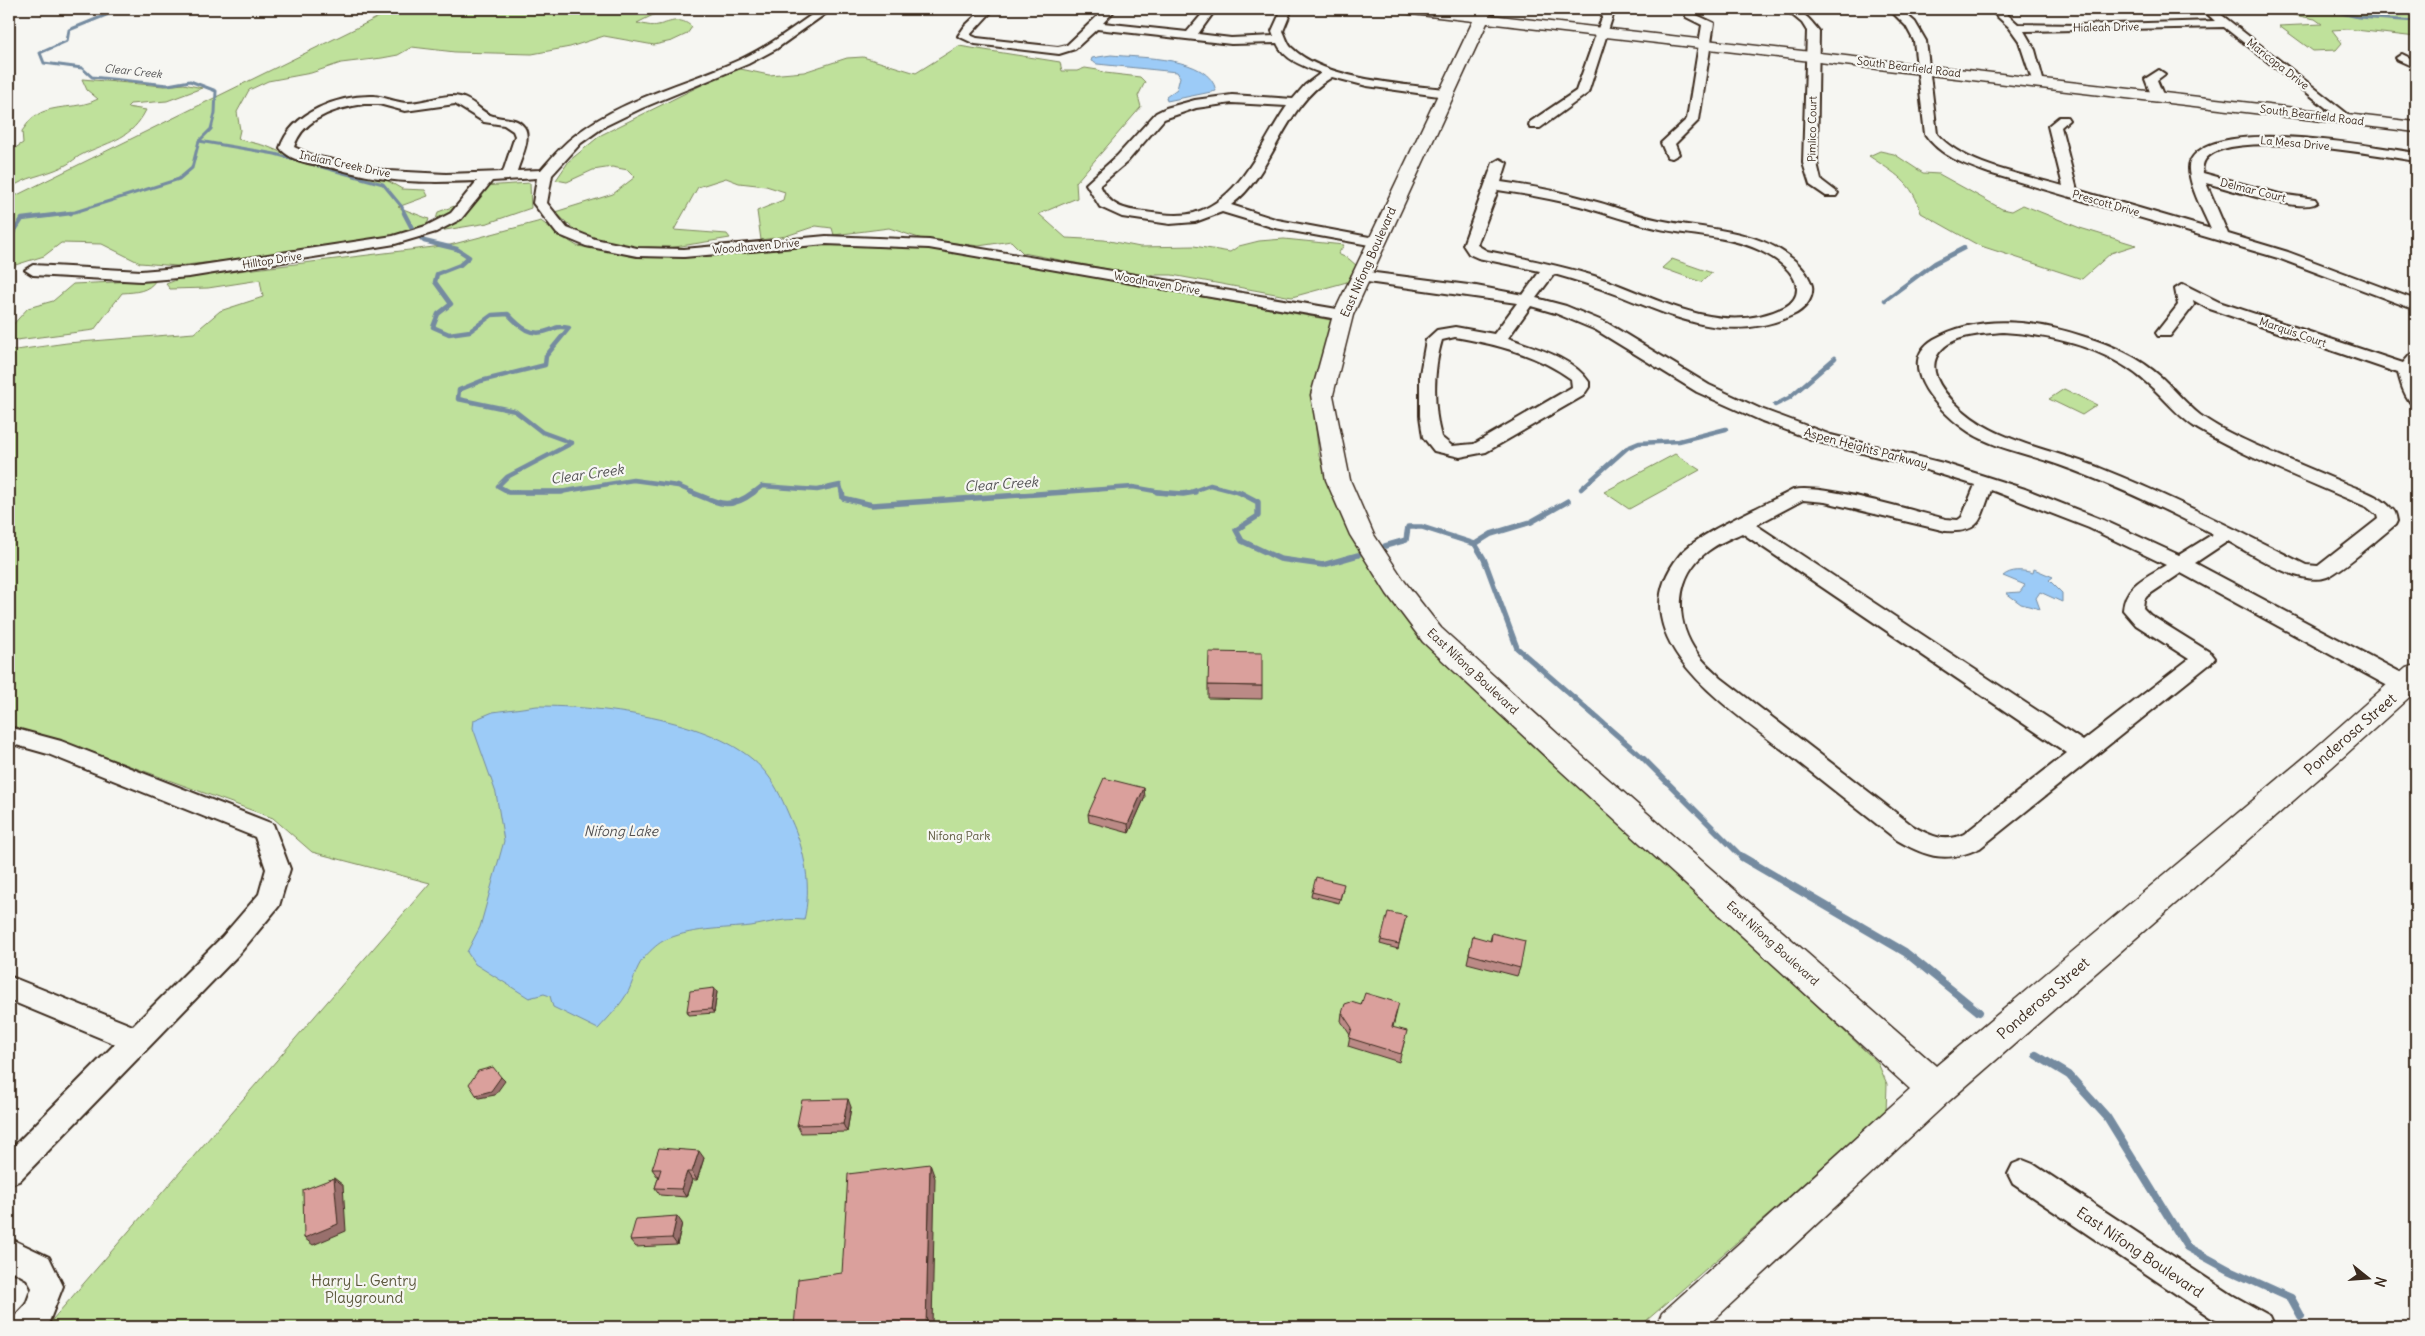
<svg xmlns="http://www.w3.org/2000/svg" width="2425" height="1336" font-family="Delius,sans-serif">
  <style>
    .green { fill: #bfe19b; stroke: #7d865c }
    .water { fill: #9ccbf7; stroke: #758ba0 }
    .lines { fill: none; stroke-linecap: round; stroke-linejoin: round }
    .stream-far3 { stroke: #758ba0; stroke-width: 3 }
    .stream-far2 { stroke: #758ba0; stroke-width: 4.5 }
    .stream-far1 { stroke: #758ba0; stroke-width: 5.5 }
    .stream { stroke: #758ba0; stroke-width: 8 }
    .street-casing { stroke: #3b2a1e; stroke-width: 4 }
    .secondary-casing { stroke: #3b2a1e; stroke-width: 3 }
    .street { fill: #f6f6f2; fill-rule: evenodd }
    .secondary { fill: #f6f6f2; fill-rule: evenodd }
    .wall { fill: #bb8a86; stroke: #3b2a1e }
    .shaded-wall { fill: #99706d; stroke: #3b2a1e }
    .building { fill: #daa09c; stroke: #3b2a1e }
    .labels { text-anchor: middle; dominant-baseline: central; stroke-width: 4.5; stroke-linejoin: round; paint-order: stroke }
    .far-street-label { font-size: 11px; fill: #3b2a1e; stroke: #f6f6f2 }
    .far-water-label { font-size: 11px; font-style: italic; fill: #535254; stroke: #f6f6f2 }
    .street-label { font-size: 12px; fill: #3b2a1e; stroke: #f6f6f2 }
    .park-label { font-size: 12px; fill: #5c583d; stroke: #f6f6f2 }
    .water-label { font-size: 14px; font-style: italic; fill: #535254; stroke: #f6f6f2 }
    .near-street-label { font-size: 15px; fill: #3b2a1e; stroke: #f6f6f2 }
    .near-park-label { font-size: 15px; fill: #5c583d; stroke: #f6f6f2 }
  </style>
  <rect width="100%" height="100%" fill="#f6f6f2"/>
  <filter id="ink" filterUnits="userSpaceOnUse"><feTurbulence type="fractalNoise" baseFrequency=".02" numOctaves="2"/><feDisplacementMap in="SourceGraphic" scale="10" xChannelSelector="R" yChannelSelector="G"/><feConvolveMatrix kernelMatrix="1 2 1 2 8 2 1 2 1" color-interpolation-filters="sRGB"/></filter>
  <g filter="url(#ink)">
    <g class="green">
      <path d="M395,9H665L637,23C644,24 652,27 658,25C672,22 680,16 692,27L687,34L672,41L654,45L604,36L570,47L532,54L455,52L412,47L398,55L382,58L341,63L311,73L268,81L249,90L237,112L240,130L238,139L266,146L300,160L383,178L402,189L425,190L428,196L398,207L429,219L425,230L374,244L177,266L140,263L102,244L61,243L44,256L9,267V199Z"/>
      <polygon points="2275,9 2416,9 2416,37 2347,29 2332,30 2342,43 2336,50 2313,51 2279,26 2322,24 2315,19 2278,12"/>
      <polygon points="959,46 1060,62 1062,71 1077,71 1085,68 1098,70 1105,73 1140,77 1145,82 1138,96 1141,107 1076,182 1077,198 1039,214 1066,238 1104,240 1140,247 1194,246 1230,252 1239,246 1259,241 1284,239 1344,245 1338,254 1349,259 1357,266 1347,282 1292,297 1172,275 1139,275 1023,253 1011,241 979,246 922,239 889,228 834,235 832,228 816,226 786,236 761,240 757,211 783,200 785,192 766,186 739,183 726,178 698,187 674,230 727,234 730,238 669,248 624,247 579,234 555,212 613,194 635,177 628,170 612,167 593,170 567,182 556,180 569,161 601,135 736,68 769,75 804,72 847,58 863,57 916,73"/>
      <path d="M82,79L164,86L184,84L202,88L167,101L130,104L127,107L146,110C132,138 112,141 85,153C77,156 70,164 62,167C43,176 27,176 9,189V152L23,143L22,131C26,126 30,119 35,116C54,103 79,110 98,99L87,90Z"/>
      <path d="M1880,151L1894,154L1923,173L1939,174L2002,209L2012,211L2023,205L2080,228L2136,245L2111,253L2082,279L1978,245L1921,213C1913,182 1894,173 1869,156Z"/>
      <polygon points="530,183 531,208 488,223 433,232 438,212 471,200 483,186"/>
      <polygon points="541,221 566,240 573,235 569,241 577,246 651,257 667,257 715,256 824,245 902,245 975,256 1331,320 1312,395 1319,456 1338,505 1386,591 1647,846 1878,1063 1887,1084 1886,1113 1639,1327 46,1327 430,883 312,852 273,818 67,743 9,726 9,351 67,343 194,333 220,311 263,297 260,280 208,288 170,289 166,284 181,278 450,245"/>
      <polygon points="1672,259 1712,273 1701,282 1662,268"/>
      <path d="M156,280C148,292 136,292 122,293L94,330L9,341V329L28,308L53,301L73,284Z"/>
      <polygon points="2064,389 2097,405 2082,415 2049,399"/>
      <polygon points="1675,454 1700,470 1629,509 1604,492"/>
    </g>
    <g class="water">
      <path d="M1111,55C1140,58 1210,56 1216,91L1167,101L1166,97L1177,89L1180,77L1177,72L1097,64L1091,61L1092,58Z"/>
      <path d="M2034,569L2053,577L2049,580L2062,593V602L2040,592L2036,598L2040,609L2021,604L2006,593L2020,592L2025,585L2003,576C2011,569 2023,570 2033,573Z"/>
      <path d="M537,706C602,706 723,719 766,773C777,786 784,804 791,820C805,850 812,887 804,920C784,918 769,923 751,926C723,929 689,928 663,941C656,945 649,952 643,959C636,968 634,979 629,990C621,1005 609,1017 598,1029L553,1007L550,996L544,994L529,998L475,964L467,952L480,927L504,841L496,793L473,728L474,720L493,712Z"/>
    </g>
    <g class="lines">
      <g class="stream-far3">
        <polyline points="2324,9 2358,17 2416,21"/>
        <polyline points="199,141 275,154 383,184 402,207 405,214"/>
        <polyline points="61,214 75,212 179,179 192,168 199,141 211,129 215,113 216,91 190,81 168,85 92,77 82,68 44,63 40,53 67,41 69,30 121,9"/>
      </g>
      <g class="stream-far2">
        <polyline points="404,213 413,230"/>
        <polyline points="9,235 13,233 22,219 71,213"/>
        <path d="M421,238L424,241L457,249L469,257L460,265L437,274L435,282L451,304L438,314L433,327L449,334L470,331L492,315L508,314C520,327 531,338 550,330C558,327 560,326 569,328L546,356L545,365L481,381L459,390L458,399L515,411L542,432L572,443L507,477L498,486L509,492H560L633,480L678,486L694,493"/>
        <polyline points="1885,300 1935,263 1964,248"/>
        <polyline points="1775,405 1789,398 1835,358"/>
        <polyline points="1581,489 1627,448 1639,443 1679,441 1726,429"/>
        <polyline points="753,493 762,486 817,490 840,485 842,493"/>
        <polyline points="1048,493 1133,487 1166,493"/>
        <polyline points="1188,493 1210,485 1241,493"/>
      </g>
      <g class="stream-far1">
        <polyline points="508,492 562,492"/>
        <path d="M691,492C718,503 729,511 754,492"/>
        <polyline points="842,492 843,498 872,505 1066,492"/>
        <polyline points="1157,492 1183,494 1195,492"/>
        <polyline points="1239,492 1258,502 1258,516 1236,530 1242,541 1280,559 1323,565 1358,555"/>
        <polyline points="1475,544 1491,534 1531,522 1568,501"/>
        <polyline points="1385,546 1406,540 1408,527 1422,527 1475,544 1484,559 1517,648 1642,757 1743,858"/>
      </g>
      <g class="stream">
        <polyline points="1742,857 1905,952 1979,1012"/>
        <polyline points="2036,1055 2069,1075 2107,1117 2187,1247 2229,1270 2291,1298 2301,1316"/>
      </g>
      <g class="street-casing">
        <g id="street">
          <path d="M820,9H832L776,49L748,64L642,108L605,126L581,143L552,175L547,203L567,228L595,239L637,248L684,249L826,236L929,240L1343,310L1351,315L1343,320L929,248L826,244L684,257L637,256L586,246L557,234L533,203L537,178L492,181L461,219L436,232L395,244L189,277L141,281L33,275L25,270L33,265L141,271L189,267L393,236L426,226L451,213L477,181C447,182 416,183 386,179C368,177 350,172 333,168C316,164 292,163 280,148C292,112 338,95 374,96C386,97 396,103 408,103C426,103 443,93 460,97C474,100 481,113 493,116C504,120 516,116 524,127C532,138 520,160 517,171L541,170C551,159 561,146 573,137C620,99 684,85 739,60C768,47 794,27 820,9ZM364,104H379L405,111L455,104L484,122L504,125L513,131L515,136L503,172L446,174L387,171L314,156L294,147C303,118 336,108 364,104Z"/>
          <path d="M983,9H994L970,35L977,38L1058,47L1067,45L1105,9H1116L1103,23L1187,32L1203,13L1192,11L1191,9H1216L1198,34L1231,38L1274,36L1272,31L1282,9H1292L1283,31C1286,37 1288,45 1292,48C1323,79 1404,85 1446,89L1452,93L1446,97L1367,86L1332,77C1282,106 1274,174 1231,205L1278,220L1380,239L1382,242L1380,245L1375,246L1275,228L1222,212L1195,222L1170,224L1122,217L1100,207L1086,184L1117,156L1156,113L1166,108L1195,100L1232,95L1293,99L1305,85L1321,73C1305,67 1284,60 1277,43L1231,44L1097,29L1075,49L1059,54L975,44L958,36L965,26ZM1232,103L1287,106C1261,143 1242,199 1194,213C1179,217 1161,214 1145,212C1124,210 1109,206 1100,185L1127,162L1164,119L1196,108Z"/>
          <polygon points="1605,9 1615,9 1588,93 1540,128 1530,128 1529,125 1530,122 1576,91"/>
          <path d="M1785,9C1802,9 1809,18 1819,31L1817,163L1821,180L1838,193L1836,196H1826L1810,185L1803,163L1807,31L1802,23Z"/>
          <path d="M1889,9H1900L1915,22L1926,41L1937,134C1963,165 2025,175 2063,186L2048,126L2059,117H2067L2069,120L2061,127L2077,190L2211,229C2205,216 2184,176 2190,162C2210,115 2375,147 2416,153V161C2387,157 2192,119 2203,173L2279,194L2315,199L2317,202C2307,215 2223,187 2206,183L2228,234L2288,252L2416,300V310L2278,258L1989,173C1964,164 1940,156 1925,134L1914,41L1906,26Z"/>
          <polygon points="1989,9 2001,9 2018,24 2079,25 2215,21 2202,9 2214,9 2354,119 2348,123 2344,122 2224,27 2024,31 2035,50 2044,83 2038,87 2034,86 2019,41 2009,27"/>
          <polygon points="1690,12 1714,23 1699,120 1675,144 1679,154 1672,158 1667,157 1661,143 1687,119 1702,25 1686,17 1686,13"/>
          <polygon points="2402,54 2416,61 2416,68 2398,60 2396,58"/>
          <polygon points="2159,70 2165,74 2157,80 2164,97 2158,101 2152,97 2145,79"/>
          <path d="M1500,159L1507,163L1501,182C1529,186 1558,191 1586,199C1611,205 1634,215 1659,220C1700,229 1747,228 1783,252C1795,260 1808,271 1812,286C1814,299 1804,310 1793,315C1731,344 1676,318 1618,295C1597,287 1576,280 1554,274L1536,298L1566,306L1607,323L1709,385L1761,409L1831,435L1943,463L2025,489L2103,520L2179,555L2213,534C2163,508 2112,484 2059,465C2029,454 1996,449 1969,432C1944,416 1891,365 1934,339C1979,313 2038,321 2085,337C2112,345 2140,358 2161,377C2174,389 2186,404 2200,415C2222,431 2249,442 2273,453C2297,463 2320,473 2344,483C2360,490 2380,495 2392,509C2396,512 2396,517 2397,521L2395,525C2381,536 2341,572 2327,577C2300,587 2252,554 2228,541L2195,563L2413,679L2416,685L2413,691L2405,693L2397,691L2181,573L2147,596L2144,600L2143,608L2150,615L2211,653L2215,658L2211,663L1980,848C1947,863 1928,858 1897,840C1859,810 1821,780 1783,750C1729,708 1615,636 1679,556C1697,533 1765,505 1793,490C1821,483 1913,511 1946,519L1958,520L1962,517L1975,485L1914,466L1819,442L1762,421L1697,392L1596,330L1555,313L1531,306L1508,338C1535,348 1572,357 1589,382V387L1583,396L1486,452L1460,457L1434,451L1423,437L1420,416V374L1426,340L1437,330L1455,327L1494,334L1517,303L1360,281L1352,276L1360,271L1476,286L1523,295L1540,271L1478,258L1469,254L1463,245L1493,163ZM1498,190C1525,194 1553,199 1580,206C1605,213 1630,222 1656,228C1690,236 1727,235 1759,250C1774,257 1796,271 1797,289C1797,297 1792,303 1785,307C1720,339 1655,296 1594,276C1559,265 1523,258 1487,251L1477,245ZM2003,332C2053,335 2108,348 2147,383C2165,398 2178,417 2198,429C2251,460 2311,482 2367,507L2377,515L2378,519L2318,566L2306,565C2238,531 2171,496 2100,468C2062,453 2019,446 1983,425C1963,413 1916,375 1942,349C1957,334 1983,334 2003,332ZM1455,337C1495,344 1537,354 1571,379L1572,387L1474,444L1452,446L1441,437C1433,407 1433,370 1442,340ZM1991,490L2089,528L2166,565C2146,577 2125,585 2123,610L2136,625L2189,659L2083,741L1756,525L1803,500L1825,502L1946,531C1982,533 1980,519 1991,490ZM1742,533L2067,753L1964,834C1945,843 1930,836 1913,826L1721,678C1713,670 1703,662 1697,653C1674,621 1674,576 1708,551C1718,543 1731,538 1742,533Z"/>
          <path d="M2183,284L2219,302L2403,363L2410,355L2416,353L2414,370L2416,403L2410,402C2403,392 2401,384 2398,373L2207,308L2193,300L2194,305L2170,336H2158L2156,333L2178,305L2175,289Z"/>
          <polygon points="9,727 61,741 273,824 290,869 279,906 240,953 19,1181 9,1185 9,1151 115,1044 9,1000 9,976 133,1026 222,937 259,894 266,869 255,837 48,754 9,743"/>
          <polygon points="2023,1160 2033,1164 2232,1295 2270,1316 2275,1327 2228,1327 2210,1317 2013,1184 2008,1174 2013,1164"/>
          <polygon points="9,1238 49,1257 63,1286 47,1327 10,1327 15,1316 26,1304 32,1288 27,1279 9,1269"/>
        </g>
      </g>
      <g class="secondary-casing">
        <polygon id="secondary" points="1396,9 1438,9 1477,13 1479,9 1493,9 1490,15 2416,122 2416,132 1487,23 1353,315 1333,395 1350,480 1374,535 1405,582 1441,628 1582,756 1936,1066 2312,751 2406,668 2416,665 2416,691 2332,767 1949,1101 1706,1327 1656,1327 1662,1313 1910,1089 1562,772 1423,642 1387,594 1350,535 1326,480 1311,395 1333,315 1473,21 1403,13"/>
      </g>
      <use href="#street" class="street"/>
      <use href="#secondary" class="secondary"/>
    </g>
    <g class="wall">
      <polygon points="1208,685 1262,686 1262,699 1208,698"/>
      <polygon points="1145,797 1129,833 1089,822 1088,814"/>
      <polygon points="1343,889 1339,903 1311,896 1312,892"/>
      <polygon points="1406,916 1398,949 1380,944 1381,940"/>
      <polygon points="1492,933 1520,968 1517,976 1467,963 1471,945 1490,941"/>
      <polygon points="717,992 714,1013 689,1015 687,1011"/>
      <polygon points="1397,1011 1393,1027 1405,1039 1399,1062 1348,1046 1350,1035 1341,1021 1342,1013"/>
      <polygon points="851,1107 847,1132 801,1133 797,1125"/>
      <polygon points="704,1158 697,1180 692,1180 686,1197 660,1195 655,1188 659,1176 657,1176 652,1169"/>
      <polygon points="682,1223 677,1245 636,1247 630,1240"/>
    </g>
    <g class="shaded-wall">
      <polygon points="1144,788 1145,797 1129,833 1128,824"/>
      <polygon points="714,988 717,992 714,1013 711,1009"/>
      <polygon points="501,1077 505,1081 495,1095 479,1098 476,1095"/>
      <polygon points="848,1099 851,1107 847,1132 843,1124"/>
      <polygon points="699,1151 704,1158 697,1180 692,1172"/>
      <polygon points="930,1164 935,1178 932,1327 926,1327"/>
      <polygon points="687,1172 692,1180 686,1197 681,1189"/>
      <polygon points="334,1178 343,1185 346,1231 313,1245 304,1238"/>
      <polygon points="677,1216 682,1223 677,1245 672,1238"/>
    </g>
    <g class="building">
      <polygon points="1209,652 1262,653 1262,686 1208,685"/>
      <polygon points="1104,778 1144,788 1128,824 1088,814"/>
      <polygon points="1316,877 1344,884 1340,899 1312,892"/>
      <polygon points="1388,912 1406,916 1399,944 1381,940"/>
      <polygon points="1492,933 1525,941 1520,968 1469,954 1473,936 1491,941"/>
      <polygon points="714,988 711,1009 687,1011 690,991"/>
      <polygon points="1365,993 1399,1003 1392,1027 1407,1031 1401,1054 1349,1038 1352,1028 1342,1013 1345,1004 1351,1002 1361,1005"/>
      <polygon points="493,1067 501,1077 491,1091 476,1095 469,1084 478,1071"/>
      <polygon points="848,1099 843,1124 797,1125 802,1100"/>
      <polygon points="659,1148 699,1151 692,1172 687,1172 681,1189 655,1188 661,1169 652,1169"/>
      <polygon points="930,1164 926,1327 794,1327 798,1279 842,1273 848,1174"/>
      <polygon points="334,1178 338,1224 304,1238 303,1190"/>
      <polygon points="677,1216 672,1238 630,1240 636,1219"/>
    </g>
  </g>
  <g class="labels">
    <g class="far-street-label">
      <text transform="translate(2106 27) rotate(-1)">Hialeah Drive</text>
      <text transform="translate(2278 64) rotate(38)">Maricopa Drive</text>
      <text transform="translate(1909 67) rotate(7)">South Bearfield Road</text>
      <text transform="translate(2312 115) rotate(7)">South Bearfield Road</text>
      <text transform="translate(1812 129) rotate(-89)">Pimlico Court</text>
      <text transform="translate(2295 143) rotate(5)">La Mesa Drive</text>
      <text transform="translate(345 164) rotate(12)">Indian Creek Drive</text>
      <text transform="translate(2253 190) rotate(14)">Delmar Court</text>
      <text transform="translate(2106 203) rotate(16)">Prescott Drive</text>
      <text transform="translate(756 246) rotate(-5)">Woodhaven Drive</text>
      <text transform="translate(272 260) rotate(-9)">Hilltop Drive</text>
      <text transform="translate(1157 283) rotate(10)">Woodhaven Drive</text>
      <text transform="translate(2293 332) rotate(19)">Marquis Court</text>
    </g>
    <g class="far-water-label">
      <text transform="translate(133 71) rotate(6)">Clear Creek</text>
    </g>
    <g class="street-label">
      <text transform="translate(1368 262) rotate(-66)">East Nifong Boulevard</text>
      <text transform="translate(1866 448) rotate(15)">Aspen Heights Parkway</text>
      <text transform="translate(1473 671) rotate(43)">East Nifong Boulevard</text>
      <text transform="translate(1773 943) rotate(42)">East Nifong Boulevard</text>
    </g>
    <g class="park-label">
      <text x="959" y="835">Nifong Park</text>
    </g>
    <g class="water-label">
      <text transform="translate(587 474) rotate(-8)">Clear Creek</text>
      <text transform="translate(1001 484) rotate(-4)">Clear Creek</text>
      <text x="621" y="831">Nifong Lake</text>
    </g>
    <g class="near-street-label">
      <text transform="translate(2350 734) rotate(-41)">Ponderosa Street</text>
      <text transform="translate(2043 998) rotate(-41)">Ponderosa Street</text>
      <text transform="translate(2140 1252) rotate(34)">East Nifong Boulevard</text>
    </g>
    <g class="near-park-label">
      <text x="364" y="1280">Harry L. Gentry<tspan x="364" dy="17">Playground</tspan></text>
    </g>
  </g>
  <rect width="2425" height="1336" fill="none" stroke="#f6f6f2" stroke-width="30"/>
  <rect x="15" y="15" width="2395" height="1306" fill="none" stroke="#3b2a1e" stroke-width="2" filter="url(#ink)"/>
  <g transform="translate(2368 1278) rotate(107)" stroke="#f6f6f2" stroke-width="4" paint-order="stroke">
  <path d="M0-4L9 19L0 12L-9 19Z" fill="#3b2a1e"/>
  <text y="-8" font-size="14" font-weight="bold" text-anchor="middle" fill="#3b2a1e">N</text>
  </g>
</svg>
